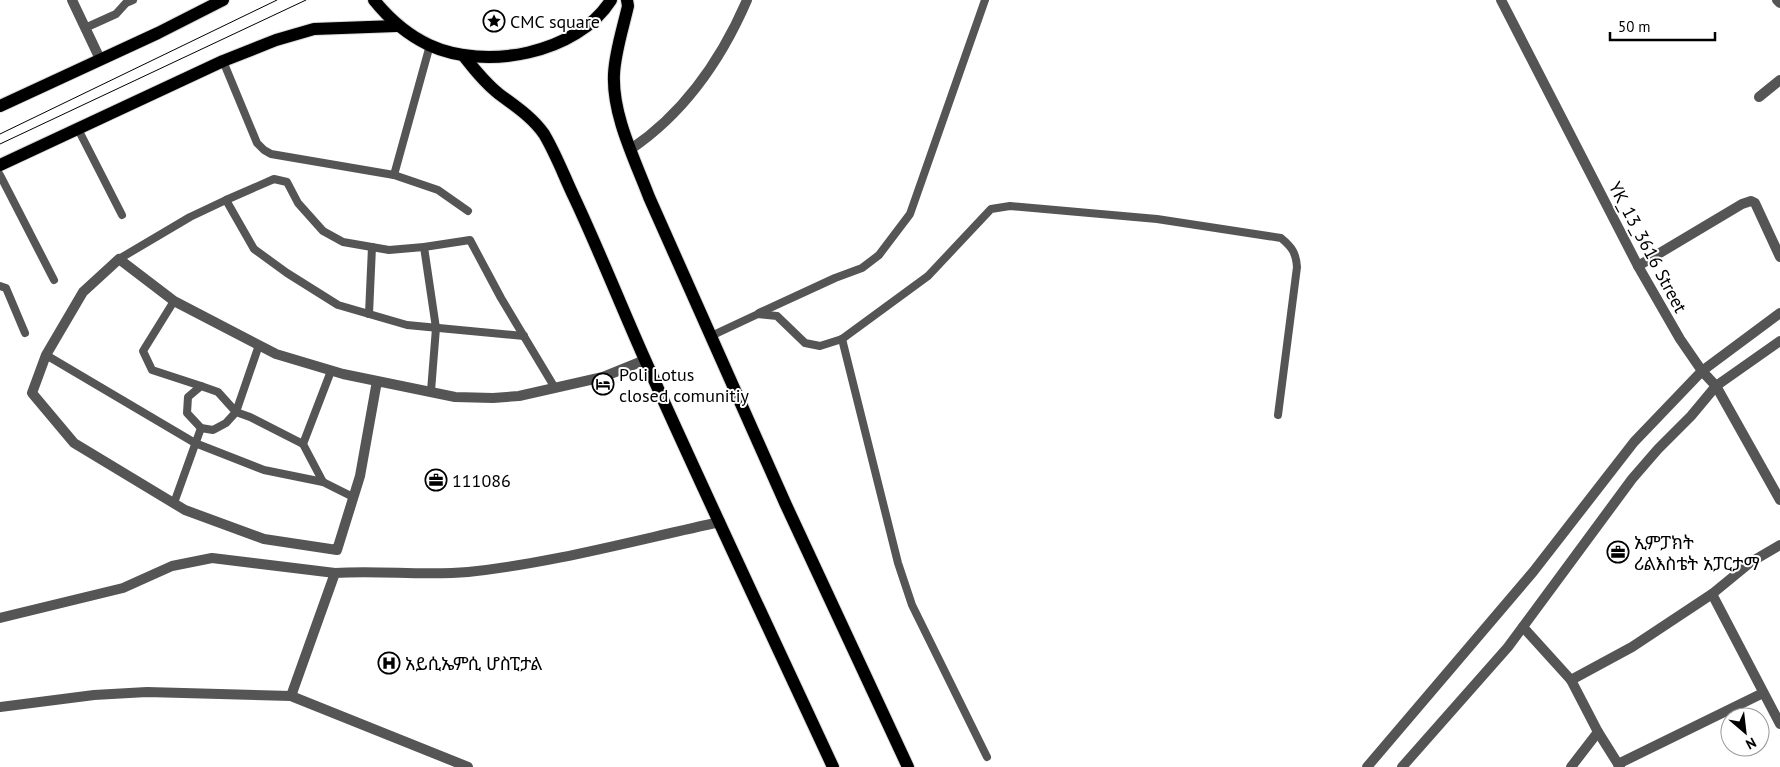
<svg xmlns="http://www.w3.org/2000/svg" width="1780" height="767" font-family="'PT Sans','Noto Sans Ethiopic',sans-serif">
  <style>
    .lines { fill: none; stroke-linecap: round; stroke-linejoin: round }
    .primary-casing { stroke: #dbdbdb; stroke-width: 14 }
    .service { stroke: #555; stroke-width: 8 }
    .minor { stroke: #555; stroke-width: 10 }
    .primary { stroke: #000; stroke-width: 12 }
    .tram { stroke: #000; stroke-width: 1 }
    .labels { text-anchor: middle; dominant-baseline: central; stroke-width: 4; stroke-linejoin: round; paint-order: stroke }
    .poi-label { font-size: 18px; fill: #000; stroke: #fff; text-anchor: start }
    .street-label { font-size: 18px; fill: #000; stroke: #fff }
  </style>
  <rect width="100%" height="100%" fill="#fff"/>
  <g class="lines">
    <g class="primary-casing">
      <g id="primary">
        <path d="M374,0C390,20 406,34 429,45C485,71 577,54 611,0"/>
        <path d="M627,0L628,6C623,28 615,52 614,74C612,115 635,160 649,197L786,505L908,767"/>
        <path d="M463,55C474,69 485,83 499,94C515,106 532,117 544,134C556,154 564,176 574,197C598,248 619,301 642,353C704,492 769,629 833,767"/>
        <polyline points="0,106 158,33 223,0"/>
        <polyline points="0,165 223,61 276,40 314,29 396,26"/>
      </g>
    </g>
    <g class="service">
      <polyline points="85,28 116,14 126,3 133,0"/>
      <polyline points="223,61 257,143 264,150 271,154 394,175 438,190 468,211"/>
      <polyline points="78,129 122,215"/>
      <polyline points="0,175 54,280"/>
      <polyline points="394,175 430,45"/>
      <polyline points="226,200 254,249 287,273 338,305 407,325 524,336"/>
      <polyline points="424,247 436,328 431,391"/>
      <polyline points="119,259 190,217 226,200 274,179 287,182 298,203 323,231 343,242 389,250 424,247 470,240 501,298 555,388"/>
      <polyline points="0,286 6,288 25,333"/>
      <polyline points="174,301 143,351 152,370 201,386"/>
      <polyline points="759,313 835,278 862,268 879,255 910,214 985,0"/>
      <polyline points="369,314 372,247"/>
      <path d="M711,336L758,314L777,316L805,343L820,346L842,339L928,276L991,209L1010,206L1157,219L1281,238C1292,247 1296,253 1297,267L1278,415"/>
      <polyline points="842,339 898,563 912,605 987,757"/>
      <polyline points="259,345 236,412 226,423 213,430 201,428 187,413 188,397 201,386 218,392 236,412 250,417 303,444 323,482 353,497"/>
      <polyline points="46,355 195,443 264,470 323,482"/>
      <polyline points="303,444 331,371"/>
      <polyline points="174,503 201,428"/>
    </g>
    <g class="minor">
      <polyline points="72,0 100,59"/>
      <polyline points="1501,0 1638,266 1680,339 1702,371 1716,386 1780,500"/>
      <polyline points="1777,0 1780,3"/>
      <polyline points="1759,97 1780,80"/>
      <path d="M631,149C684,113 722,58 747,0"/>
      <polyline points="1638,266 1742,204 1751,201 1755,203 1780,257"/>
      <polyline points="377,381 360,476 337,550 264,539 185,510 74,443 32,393 46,355 83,292 119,259 174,301 276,354 343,374 455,397 493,398 519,396 603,377 645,360"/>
      <polyline points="1712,594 1780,724"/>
      <polyline points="0,618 123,588 172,566 212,558 335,573"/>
      <polyline points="1523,627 1571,680"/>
      <path d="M291,696L335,573C379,570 424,576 468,572C553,563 636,540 720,522"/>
      <polyline points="0,707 94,695 147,692 291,696 468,767"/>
      <polyline points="1618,764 1763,693"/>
      <polyline points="1367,767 1533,572 1634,442 1702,371 1780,313"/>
      <polyline points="1402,767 1508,647 1632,479 1658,449 1691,416 1716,386 1780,341"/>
      <polyline points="1571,767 1598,732"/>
      <polyline points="1620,767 1598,732 1571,680 1632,647 1712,594 1751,562 1780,545"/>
    </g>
    <use href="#primary" class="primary"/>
    <g class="tram">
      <polyline points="0,134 277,0"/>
      <polyline points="0,144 306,0"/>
    </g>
  </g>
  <defs>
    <g id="sight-ring" transform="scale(1.125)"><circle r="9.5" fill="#fff" stroke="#000" stroke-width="1.5"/><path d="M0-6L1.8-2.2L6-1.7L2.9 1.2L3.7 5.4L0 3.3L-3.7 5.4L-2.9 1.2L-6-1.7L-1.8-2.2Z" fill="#000"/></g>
    <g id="hotel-ring" transform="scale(1.125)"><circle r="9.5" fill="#fff" stroke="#000" stroke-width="1.5"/><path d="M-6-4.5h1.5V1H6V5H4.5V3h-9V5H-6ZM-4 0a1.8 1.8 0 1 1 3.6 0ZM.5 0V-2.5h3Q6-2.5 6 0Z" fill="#000"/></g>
    <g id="office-ring" transform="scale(1.125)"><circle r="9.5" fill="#fff" stroke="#000" stroke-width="1.5"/><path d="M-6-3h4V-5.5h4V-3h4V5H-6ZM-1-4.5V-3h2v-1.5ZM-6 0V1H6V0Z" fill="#000"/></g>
    <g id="hospital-ring" transform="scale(1.125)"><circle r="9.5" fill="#fff" stroke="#000" stroke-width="1.5"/><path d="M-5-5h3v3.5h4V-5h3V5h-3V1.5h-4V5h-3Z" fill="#000"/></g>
  </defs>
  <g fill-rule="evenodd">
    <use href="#sight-ring" x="494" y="21"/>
    <use href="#hotel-ring" x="603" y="384"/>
    <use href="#office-ring" x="436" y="480"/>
    <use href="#office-ring" x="1618" y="552"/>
    <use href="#hospital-ring" x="389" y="663"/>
  </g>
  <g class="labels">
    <g class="poi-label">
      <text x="510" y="21">CMC square</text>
      <text x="619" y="374">Poli Lotus<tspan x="619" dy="21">closed comunitiy</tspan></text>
      <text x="452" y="480">111086</text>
      <text x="1634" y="542">ኢምፓክት<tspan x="1634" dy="21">ሪልእስቴት አፓርታማ</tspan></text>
      <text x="405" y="663">አይሲኤምሲ ሆስፒታል</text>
    </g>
    <g class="street-label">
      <text transform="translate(1648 247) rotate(62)">YK_13_3616 Street</text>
    </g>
  </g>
  <g transform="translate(1745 732) rotate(152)"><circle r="24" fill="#ffffff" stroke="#999999"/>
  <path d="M0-4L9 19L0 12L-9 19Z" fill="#000000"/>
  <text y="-8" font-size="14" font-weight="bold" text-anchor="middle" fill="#000000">N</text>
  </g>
  <path d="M1610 32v8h105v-8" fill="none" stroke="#000000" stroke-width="2.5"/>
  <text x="1618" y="32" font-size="15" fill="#000000" stroke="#ffffff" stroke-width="4" paint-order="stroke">50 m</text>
</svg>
